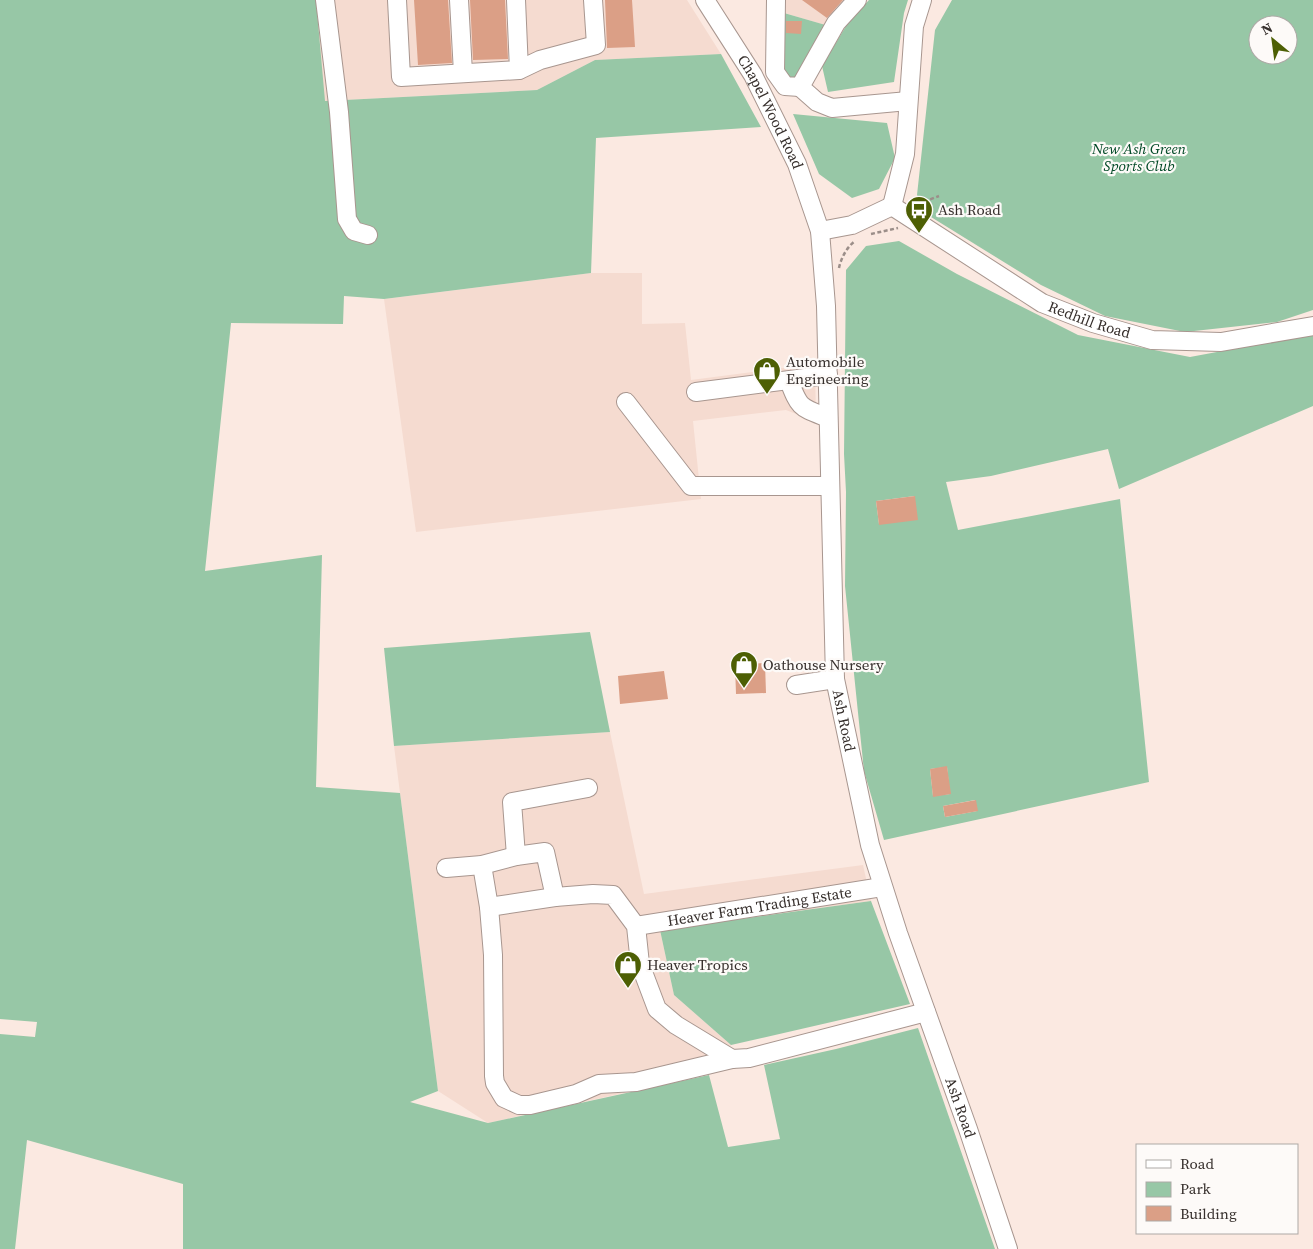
<svg xmlns="http://www.w3.org/2000/svg" width="1313" height="1249" font-family="'Source Serif 4',serif">
<style>
.built{fill:#f5dbd0}
.green{fill:#97c7a6;fill-rule:evenodd}
.building{fill:#db9f86}
.lines{fill:none;stroke-linecap:round;stroke-linejoin:round}
.minor-casing{stroke:#a8968f;stroke-width:20}
.path{stroke:#9b8e89;stroke-width:2.5;stroke-dasharray:4 2.5;stroke-linecap:butt}
.minor{stroke:#fff;stroke-width:18}
.labels{text-anchor:middle;stroke-width:4.5;stroke-linejoin:round;paint-order:stroke}
.street-label{font-size:15px;fill:#362f2c;stroke:#fdfaf8}
.park-label{font-size:15px;font-style:italic;fill:#014926;stroke:#fdfaf8}
.poi-label{font-size:15px;fill:#362f2c;stroke:#fdfaf8;text-anchor:start}
</style>
<rect width="100%" height="100%" fill="#fbe9e1"/>
<path class="built" d="M316,0H687L721,54L595,60L537,90L324,101Z
M783,0H852L829,26L784,13Z
M591,273H642V324L685,323L691,380L815,364L816,422L786,410L693,421L701,499L416,532L384,299Z
M610,732L644,894L863,865L871,901L660,930L674,995L731,1045L715,1073L488,1123L438,1091L394,746Z"/>
<path class="green" d="M0,0H316L325,101L537,90L595,60L721,54L761,127L596,138L591,273L384,299L344,296L343,324L231,323L205,571L322,555L316,787L400,793L438,1091L410,1102L488,1123L709,1075L728,1147L780,1139L764,1065L836,1049L918,1028L995,1249H183V1184L27,1140L15,1249H0V1034L35,1037L37,1022L0,1019Z
M869,0H908L904,13L894,82L828,92L822,66L849,21Z
M952,0H1313V310L1277,322L1185,332L1105,316L1041,285L931,217L917,195L935,30ZM1258,25H1288V55H1258Z
M784,13L829,26L795,80L785,78L779,71Z
M793,114L887,123L895,158L879,189L852,198L819,174Z
M899,241L957,274L1078,335L1190,357L1313,334V406L1119,489L1108,449L991,476L946,482L958,530L1120,499L1149,782L884,840L864,771L845,586L846,492L844,454L846,270L866,246ZM915,496L879,524L876,501ZM947,767L950,794L933,796L930,769ZM975,800L977,811L945,817L943,806Z
M590,632L610,732L394,746L384,648Z
M871,901L910,1004L731,1045L674,995L660,930Z"/>
<path class="building" d="M414,0H448L452,63L418,65Z
M470,0H505L508,59L473,60Z
M605,0H632L635,47L607,48Z
M802,0H843L827,18Z
M786,21H802L801,34L786,33Z
M915,496L918,520L879,525L876,501Z
M765,663L766,693L736,694L735,665Z
M664,671L668,699L620,704L618,676Z
M947,766L951,794L933,797L930,769Z
M976,800L978,811L945,817L943,806Z"/>
<g class="lines">
<defs>
<g id="minor">
<path d="M325,0L339,112L347,219L354,231L368,235"/>
<path d="M397,0L401,77L519,70L540,60L596,45L593,0"/>
<path d="M459,0L463,73"/>
<path d="M516,0L519,70"/>
<path id="s1" d="M705,0L753,75L797,164L820,231L826,306L835,679L870,845L898,933L968,1129L1008,1249"/>
<path d="M776,0L775,72L785,86L800,87"/>
<path d="M857,0L836,23L800,87L817,102L832,108L908,101"/>
<path id="s2" d="M892,206L1042,303L1093,323L1152,340L1221,342L1313,326"/>
<path d="M892,206L905,154L914,26L922,0"/>
<path d="M820,231L852,225L892,206"/>
<path d="M789,381C800,409 800,407 828,418"/>
<path d="M696,392L828,375"/>
<path d="M626,402L691,486H830"/>
<path d="M796,685L835,679"/>
<path d="M516,856L512,802L588,788"/>
<path d="M482,865L489,907L493,955L494,1076L495,1083L504,1098L519,1105H530L576,1094L599,1084L636,1082L732,1059L749,1058L926,1012"/>
<path d="M446,868L482,865L516,856L545,852L555,897L593,894L613,895L636,926L640,964L657,1009L676,1025L732,1059"/>
<path d="M489,907L555,897"/>
<path id="s3" d="M636,926L882,887"/>
</g>
</defs>
<use href="#minor" class="minor-casing"/>
<path class="path" d="M918,204L939,196
M871,234L898,228
M839,268C841,258 847,247 855,241"/>
<use href="#minor" class="minor"/>
</g>
<defs>
<symbol id="bus-pin" viewBox="-11 -11 22 30"><path d="M0 17L-7.5 6A9.5 9.5 0 1 1 7.5 6Z" fill="#4d5f04" stroke="#fdfaf8"/><path d="M-5-6H5V4H4V6H2V4H-2V6H-4V4H-5ZM-3.5-4V0h7V-4ZM-3.5 1.2v1.5H-2V1.2ZM2 1.2v1.5H3.5V1.2Z" fill="#fff"/></symbol>
<symbol id="shop-pin" viewBox="-11 -11 22 30"><path d="M0 17L-7.5 6A9.5 9.5 0 1 1 7.5 6Z" fill="#4d5f04" stroke="#fdfaf8"/><path d="M-5-2.5h2.3a2.7 3.5 0 0 1 5.4 0H5L5.5 6h-11ZM-1.5-2.5h3a1.5 2.3 0 0 0-3 0Z" fill="#fff"/></symbol>
</defs>
<g fill-rule="evenodd">
<use href="#bus-pin" x="903" y="194" width="32" height="43"/>
<use href="#shop-pin" x="751" y="355" width="32" height="43"/>
<use href="#shop-pin" x="728" y="649" width="32" height="43"/>
<use href="#shop-pin" x="612" y="949" width="32" height="43"/>
</g>
<g class="labels">
<g class="street-label">
<text dy="5" stroke="none"><textPath href="#s1" startOffset="130">Chapel Wood Road</textPath></text>
<text dy="5" stroke="none"><textPath href="#s2" startOffset="229">Redhill Road</textPath></text>
<text dy="5" stroke="none"><textPath href="#s1" startOffset="750">Ash Road</textPath></text>
<text dy="5" stroke="none"><textPath href="#s3" startOffset="125">Heaver Farm Trading Estate</textPath></text>
<text dy="5" stroke="none"><textPath href="#s1" startOffset="1155">Ash Road</textPath></text>
</g>
<g class="park-label">
<text x="1139" y="154">New Ash Green<tspan x="1139" dy="17">Sports Club</tspan></text>
</g>
<g class="poi-label">
<text x="938" y="215">Ash Road</text>
<text x="786" y="367">Automobile<tspan x="786" dy="17">Engineering</tspan></text>
<text x="763" y="670">Oathouse Nursery</text>
<text x="647" y="970">Heaver Tropics</text>
</g>
</g>
<rect x="1136" y="1144" width="162" height="90" fill="#fdfaf8" stroke="#ada9a6"/>
<rect x="1146" y="1160" width="25" height="8" fill="#ffffff" stroke="#ada9a6"/>
<text x="1180" y="1169" font-size="15" fill="#362f2c">Road</text>
<rect x="1146" y="1182" width="25" height="15" fill="#97c7a6" stroke="#ada9a6"/>
<text x="1180" y="1194" font-size="15" fill="#362f2c">Park</text>
<rect x="1146" y="1206" width="25" height="15" fill="#db9f86" stroke="#ada9a6"/>
<text x="1180" y="1219" font-size="15" fill="#362f2c">Building</text>
<g transform="translate(1273 40) rotate(331)"><circle r="24" fill="#fdfaf8" stroke="#ada9a6"/>
<path d="M0-4L9 19L0 12L-9 19Z" fill="#4d5f04"/>
<text y="-8" font-size="14" font-weight="bold" text-anchor="middle" fill="#362f2c">N</text>
</g>
</svg>
